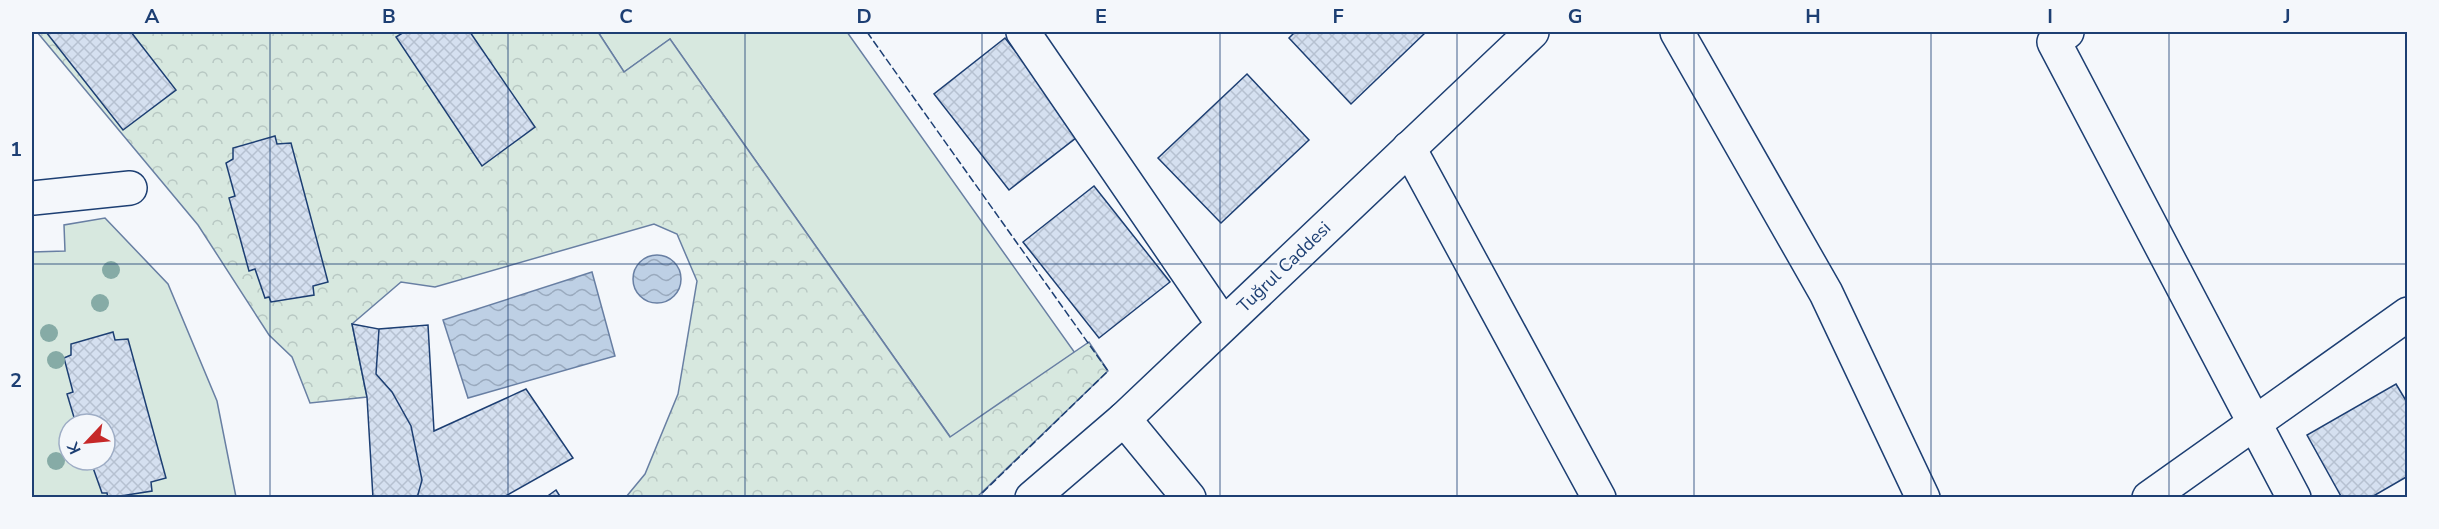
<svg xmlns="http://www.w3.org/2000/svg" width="2439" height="529" font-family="'Nunito Sans',sans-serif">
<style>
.grass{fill:#d7e8df;stroke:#687fa3;stroke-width:1.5;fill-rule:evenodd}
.forest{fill:url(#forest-crowns);stroke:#687fa3;stroke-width:1.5}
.water{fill:url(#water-waves);stroke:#687fa3;stroke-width:1.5}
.building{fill:url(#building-cross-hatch);stroke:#1d3f73;stroke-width:1.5}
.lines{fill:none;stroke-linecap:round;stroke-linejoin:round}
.minor-casing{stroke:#1d3f73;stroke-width:36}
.major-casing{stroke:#1d3f73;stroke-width:36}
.minor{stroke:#f4f7fb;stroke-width:33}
.major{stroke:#f4f7fb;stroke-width:33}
.fence{stroke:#1d3f73;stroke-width:1.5;stroke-dasharray:8 3;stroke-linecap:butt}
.tree{fill:#86aba6}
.grid{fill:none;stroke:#1d3f73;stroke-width:1.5;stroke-opacity:0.55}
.labels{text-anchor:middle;stroke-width:4.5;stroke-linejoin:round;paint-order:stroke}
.street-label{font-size:18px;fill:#1d3f73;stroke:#f4f7fb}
.neatline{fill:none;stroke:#1d3f73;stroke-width:2}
.grid-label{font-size:20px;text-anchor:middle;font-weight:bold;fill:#1d3f73}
</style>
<defs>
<pattern id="forest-crowns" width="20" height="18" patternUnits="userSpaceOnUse" patternTransform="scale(1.5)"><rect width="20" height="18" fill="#d7e8df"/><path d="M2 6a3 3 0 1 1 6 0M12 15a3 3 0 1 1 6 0" fill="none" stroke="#b8c8c3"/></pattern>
<pattern id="water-waves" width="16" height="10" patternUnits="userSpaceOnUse" patternTransform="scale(1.5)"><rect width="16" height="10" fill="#bed0e5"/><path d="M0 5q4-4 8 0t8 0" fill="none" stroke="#9aaabe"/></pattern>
<pattern id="building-cross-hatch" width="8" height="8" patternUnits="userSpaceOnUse" patternTransform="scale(1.5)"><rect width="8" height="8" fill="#d5e0f0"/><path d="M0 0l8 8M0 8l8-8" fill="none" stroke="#b6c1d1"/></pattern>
</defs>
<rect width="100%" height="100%" fill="#f4f7fb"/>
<path class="grass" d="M598,32H847L1075,353L951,438L670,39L624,72Z
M105,218L168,284L217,401L236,497H32V252L65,251L64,225ZM69,424H105V460H69Z"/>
<path class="forest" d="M37,32H598L624,72L670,39L950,437L1089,342L1108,371L977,497H626L645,474L678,394L697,281L677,234L654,224L435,287L401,282L352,324L367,397L310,403L292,357L269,335L198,225Z"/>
<path class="water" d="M633 279a24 24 0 1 1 48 0a24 24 0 1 1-48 0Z
M592,272L615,356L468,398L443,320Z"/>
<path class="building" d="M46,32H131L176,90L123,130Z
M404,32H470L535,127L482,166L396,37Z
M1295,32H1426L1351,104L1289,38Z
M1005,38L1081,134L1009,190L934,94Z
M1247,74L1309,140L1221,223L1158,158Z
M275,136L277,144L291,143L328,282L313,286L314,295L271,302L269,297L265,298L255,269L249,271L229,198L235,196L226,163L233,159V148Z
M1094,186L1170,282L1099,338L1023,242Z
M352,324L379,329L376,374L392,392L411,426L422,480L417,498H373L367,397Z
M428,325L434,431L526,389L573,458L502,498H417L422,480L411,426L392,392L376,374L379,329Z
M113,332L115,340L128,339L166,478L151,482L152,491L108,498L107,493H102L92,465L88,466L86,460H105V424H76L67,394L73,392L64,358L71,355V344Z
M2396,384L2408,404V476L2370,498H2342L2307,435Z
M556,490L561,498H545Z"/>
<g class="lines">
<defs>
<path id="minor" d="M1023,32L1223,324
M1677,32L1826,293L1923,498
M2067,32L2054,42L2294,498
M1409,148L1599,498
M33,198L130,188
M1124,419L1189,498
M2149,498L2408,314"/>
<path id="major" d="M1032,498L1124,419L1532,32"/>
</defs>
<use href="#minor" class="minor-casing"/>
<use href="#major" class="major-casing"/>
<use href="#minor" class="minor"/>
<use href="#major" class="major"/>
<path class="fence" d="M867,32L1108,371L977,498"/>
</g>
<g class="tree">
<circle cx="111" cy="270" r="9"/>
<circle cx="100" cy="303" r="9"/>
<circle cx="49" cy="333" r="9"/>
<circle cx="56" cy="360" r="9"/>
<circle cx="56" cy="461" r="9"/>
</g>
<path class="grid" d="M270,32V498M508,32V498M745,32V498M982,32V498M1220,32V498M1457,32V498M1694,32V498M1931,32V498M2169,32V498M32,264H2408"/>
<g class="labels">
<g class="street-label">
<text transform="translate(1284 267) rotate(-44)" y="6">Tuğrul Caddesi</text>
</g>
</g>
<rect width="2439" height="529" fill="none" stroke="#f4f7fb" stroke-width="66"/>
<g transform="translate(87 442) rotate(244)"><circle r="28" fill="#f4f7fb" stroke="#9eadc5" stroke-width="1.5"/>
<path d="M0-4.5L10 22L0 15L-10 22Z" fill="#c62828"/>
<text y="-9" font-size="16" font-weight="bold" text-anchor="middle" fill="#1d3f73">K</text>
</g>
<rect x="33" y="33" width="2373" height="463" class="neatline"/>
<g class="grid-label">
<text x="152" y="23">A</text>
<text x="389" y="23">B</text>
<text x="626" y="23">C</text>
<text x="864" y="23">D</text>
<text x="1101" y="23">E</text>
<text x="1338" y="23">F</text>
<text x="1575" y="23">G</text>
<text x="1813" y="23">H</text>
<text x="2050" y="23">I</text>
<text x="2287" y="23">J</text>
<text x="16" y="156">1</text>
<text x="16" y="387">2</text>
</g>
</svg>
